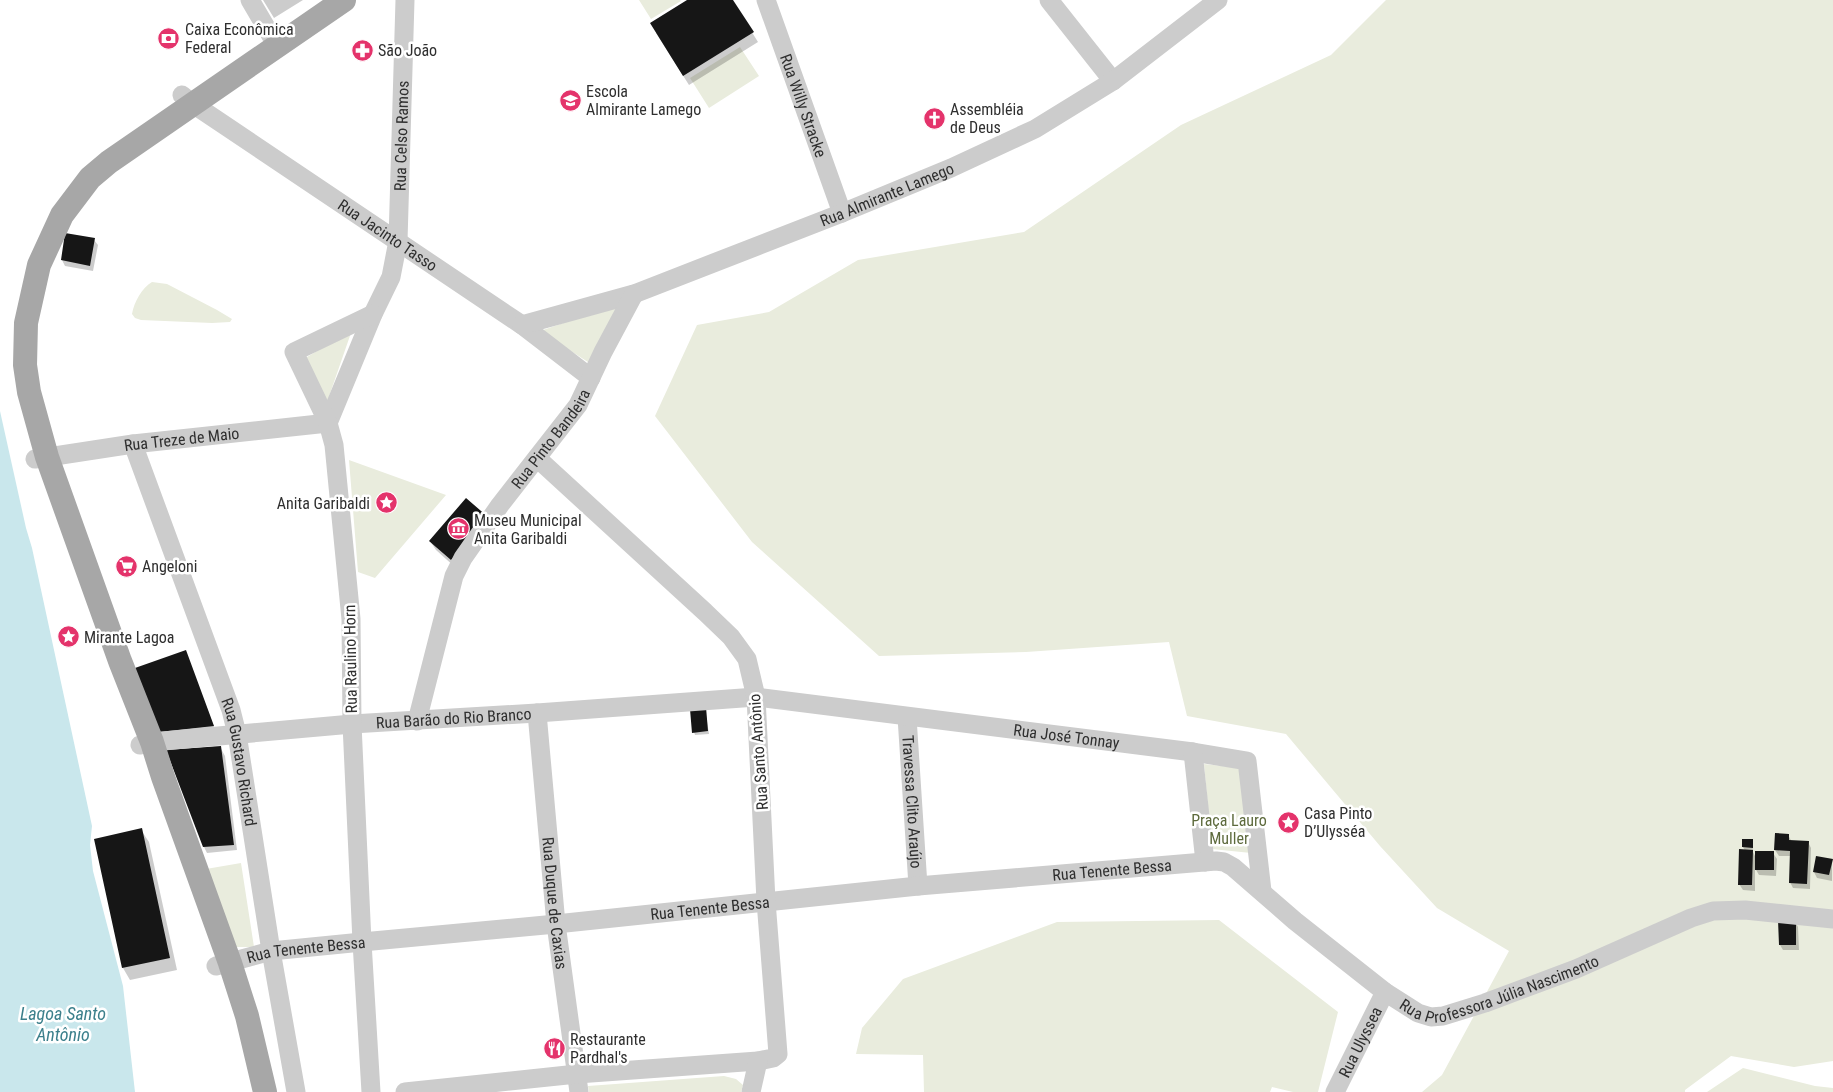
<svg xmlns="http://www.w3.org/2000/svg" width="1833" height="1092" font-family="'Roboto Condensed',sans-serif">
<style>
.green{fill:#e9ecdd}
.water{fill:#c9e7ec}
.shadow{fill:#0003}
.building{fill:#161616}
.lines{fill:none;stroke-linecap:round;stroke-linejoin:round}
.minor{stroke:#ccc;stroke-width:19}
.major{stroke:#a7a7a7;stroke-width:24}
.labels{text-anchor:middle;stroke-width:5;stroke-linejoin:round;paint-order:stroke}
.poi-label{font-size:16px;fill:#2f2f2f;stroke:#fff;text-anchor:start}
.street-label{font-size:16px;fill:#2f2f2f;stroke:#fff}
.park-label{font-size:16px;fill:#5d6a3c;stroke:#fff}
.water-label{font-size:18px;font-style:italic;fill:#3b7f8b;stroke:#fff}
</style>
<rect width="100%" height="100%" fill="#fff"/>
<path class="green" d="M639,0H680L681,1L651,19Z
M1386,0H1833V1061L1794,1067L1731,1056L1685,1090V1092H1422L1442,1075L1509,951L1437,908L1380,846L1286,734L1187,716L1169,642L1026,652L879,656L752,542L655,416L697,325L769,312L858,260L1024,232L1181,125L1331,55Z
M740,47L759,76L709,108L690,78Z
M152,282L167,284L217,310L232,319L230,322L212,323L141,320L135,318L132,314C134,302 142,288 152,282Z
M622,303L591,364L540,331Z
M352,330L326,405L302,360Z
M349,460L446,495L375,578L358,572Z
M1204,764L1240,768L1251,853L1212,849Z
M241,863L254,947H232L206,869Z
M1219,920L1338,1012L1318,1092H1293L1272,1087L1270,1092H924L923,1055L856,1054L862,1028L903,979L1057,922Z
M1743,1068L1815,1086L1833,1088V1092H1707Z
M724,1076L736,1079L743,1085L741,1092H589L588,1086Z"/>
<path class="water" d="M0,411L26,528L32,548L92,826L90,845L93,871L123,986L135,1092H0Z"/>
<path class="shadow" d="M263,0H303L274,18Z
M690,0H732L758,42L689,85L656,33Z
M66,235L94,240L98,245L93,271L65,266L62,260Z
M466,500L456,568L436,550L430,541Z
M200,690L216,732L164,737L160,731Z
M705,709L709,734L695,735L694,732Z
M220,747L225,756L237,850L207,853L204,847Z
M141,830L149,842L177,970L130,980L123,968Z
M1788,835L1792,842H1808L1811,848L1810,889L1793,888L1790,882L1791,856H1779L1775,850Z
M1752,840L1753,850H1752L1756,858L1773,853L1777,859L1776,876L1759,875L1755,868V891L1743,890L1739,884L1745,851L1743,847Z
M1832,861V881L1817,878L1814,872Z
M1795,921L1798,927L1799,950H1783L1780,945Z"/>
<path class="building" d="M687,0H733L754,32L683,76L650,23Z
M65,233L95,238L90,266L61,260Z
M466,498L488,517L451,560L429,541Z
M186,650L214,726L159,732L135,668Z
M706,707L708,731L692,733L690,709Z
M221,746L234,845L203,847L166,750Z
M142,828L170,958L122,968L94,839Z
M1775,833L1789,834V840L1809,841L1807,884L1789,883L1790,851L1774,850Z
M1742,839H1753V848L1742,847Z
M1739,849L1753,850L1752,885H1738Z
M1755,851H1774V870H1755Z
M1816,856L1833,859L1829,875L1813,872Z
M1778,920H1796V945H1779Z"/>
<g class="lines">
<g class="minor">
<path d="M250,0L277,46"/>
<path id="s1" d="M766,0L842,213"/>
<path d="M1049,0L1113,81"/>
<path id="s2" d="M182,95L193,104L522,325L591,378"/>
<path id="s3" d="M522,325L634,294L842,213L951,168L1035,129L1113,81L1218,0"/>
<path id="s4" d="M328,423L373,314L391,277L398,241L405,0"/>
<path id="s5" d="M133,444L231,710L237,734L271,951L296,1092"/>
<path id="s6" d="M35,459L133,444L328,423"/>
<path id="s7" d="M537,713L556,924L579,1092"/>
<path id="s8" d="M907,717L918,886"/>
<path id="s9" d="M417,721L454,576L463,558L500,505L578,405L603,352L634,294"/>
<path id="s10" d="M140,745L152,742L352,724L537,713L756,697L1193,752L1247,761L1262,891"/>
<path d="M1193,752L1205,862"/>
<path id="s11" d="M216,966L271,951L362,942L556,924L918,886L1216,861L1224,862L1233,867L1295,921L1385,992L1418,1013L1431,1017L1443,1016L1485,1003L1576,969L1691,918L1713,911L1745,910L1833,919"/>
<path d="M371,1092L362,942L352,724L351,619L334,445L328,423L294,352L373,314"/>
<path d="M405,1092L577,1074L758,1061L773,1058L778,1054L766,901L756,697L747,659L731,637L705,612L537,458"/>
<path d="M751,1092L758,1061"/>
<path id="s12" d="M1335,1092L1385,992"/>
</g>
<path class="major" d="M265,1092L247,1016L230,963L163,777L152,742L120,661L47,457L29,392L25,365L26,323L39,265L62,215L90,178L109,162L344,0"/>
</g>
<defs>
<symbol id="bank-disc" viewBox="-11 -11 22 22"><circle r="9.5" fill="#e4336b" stroke="#fff"/><path d="M-6-4H6V4H-6ZM0-2.3a2.3 2.3 0 1 0 0 4.6a2.3 2.3 0 1 0 0-4.6Z" fill="#fff"/></symbol>
<symbol id="pharmacy-disc" viewBox="-11 -11 22 22"><circle r="9.5" fill="#e4336b" stroke="#fff"/><path d="M-2-6h4v4h4v4h-4v4h-4v-4h-4v-4h4Z" fill="#fff"/></symbol>
<symbol id="school-disc" viewBox="-11 -11 22 22"><circle r="9.5" fill="#e4336b" stroke="#fff"/><path d="M0-5L7-2L0 1L-7-2ZM-4 1L0 2.5L4 1V4Q0 6-4 4Z" fill="#fff"/></symbol>
<symbol id="church-disc" viewBox="-11 -11 22 22"><circle r="9.5" fill="#e4336b" stroke="#fff"/><path d="M-1.2-6h2.4v3.5h3.3v2.4h-3.3V6h-2.4V-.1h-3.3v-2.4h3.3Z" fill="#fff"/></symbol>
<symbol id="sight-disc" viewBox="-11 -11 22 22"><circle r="9.5" fill="#e4336b" stroke="#fff"/><path d="M0-6L1.8-2.2L6-1.7L2.9 1.2L3.7 5.4L0 3.3L-3.7 5.4L-2.9 1.2L-6-1.7L-1.8-2.2Z" fill="#fff"/></symbol>
<symbol id="museum-disc" viewBox="-11 -11 22 22"><circle r="9.5" fill="#e4336b" stroke="#fff"/><path d="M0-6L6-3V-2H-6V-3ZM-5-1h2V3h-2ZM-1-1h2V3h-2ZM3-1h2V3H3ZM-6 4H6V6H-6Z" fill="#fff"/></symbol>
<symbol id="supermarket-disc" viewBox="-11 -11 22 22"><circle r="9.5" fill="#e4336b" stroke="#fff"/><path d="M-6-5.5h2.5l.6 2H6L4.5 2H-2.5L-4.4-4H-6ZM-1.5 3.2a1.3 1.3 0 1 0 .1 0ZM3 3.2a1.3 1.3 0 1 0 .1 0Z" fill="#fff"/></symbol>
<symbol id="restaurant-disc" viewBox="-11 -11 22 22"><circle r="9.5" fill="#e4336b" stroke="#fff"/><path d="M-5-6h1v4h1v-4h1v4h1v-4h1v5L-1.5 .5V6h-2V.5L-5-1ZM5-6V6H3V1.5H1.5Q1.5-4 5-6Z" fill="#fff"/></symbol>
</defs>
<g fill-rule="evenodd">
<use href="#bank-disc" x="156" y="26" width="25" height="25"/>
<use href="#pharmacy-disc" x="350" y="38" width="25" height="25"/>
<use href="#school-disc" x="558" y="88" width="25" height="25"/>
<use href="#church-disc" x="922" y="106" width="25" height="25"/>
<use href="#sight-disc" x="374" y="490" width="25" height="25"/>
<use href="#museum-disc" x="446" y="516" width="25" height="25"/>
<use href="#supermarket-disc" x="114" y="554" width="25" height="25"/>
<use href="#sight-disc" x="56" y="624" width="25" height="25"/>
<use href="#sight-disc" x="1276" y="810" width="25" height="25"/>
<use href="#restaurant-disc" x="542" y="1036" width="25" height="25"/>
</g>
<g class="labels">
<g class="poi-label">
<text x="185" y="35">Caixa Econômica<tspan x="185" dy="18">Federal</tspan></text>
<text x="378" y="56">São João</text>
<text x="586" y="97">Escola<tspan x="586" dy="18">Almirante Lamego</tspan></text>
<text x="950" y="115">Assembléia<tspan x="950" dy="18">de Deus</tspan></text>
<text x="370" y="509" text-anchor="end">Anita Garibaldi</text>
<text x="474" y="526">Museu Municipal<tspan x="474" dy="18">Anita Garibaldi</tspan></text>
<text x="142" y="572">Angeloni</text>
<text x="84" y="643">Mirante Lagoa</text>
<text x="1304" y="819">Casa Pinto<tspan x="1304" dy="18">D’Ulysséa</tspan></text>
<text x="570" y="1045">Restaurante<tspan x="570" dy="18">Pardhal's</tspan></text>
</g>
<g class="street-label">
<text dy="6" stroke="none"><textPath href="#s1" startOffset="112">Rua Willy Stracke</textPath></text>
<text dy="6" stroke="none"><textPath href="#s4" startOffset="301">Rua Celso Ramos</textPath></text>
<text dy="6" stroke="none"><textPath href="#s3" startOffset="388">Rua Almirante Lamego</textPath></text>
<text dy="6" stroke="none"><textPath href="#s2" startOffset="249">Rua Jacinto Tasso</textPath></text>
<text dy="6" stroke="none"><textPath href="#s9" startOffset="318">Rua Pinto Bandeira</textPath></text>
<text dy="6" stroke="none"><textPath href="#s6" startOffset="148">Rua Treze de Maio</textPath></text>
<text transform="translate(350 659) rotate(-91)" y="6">Rua Raulino Horn</text>
<text dy="6" stroke="none"><textPath href="#s10" startOffset="315">Rua Barão do Rio Branco</textPath></text>
<text dy="6" stroke="none"><textPath href="#s10" startOffset="931">Rua José Tonnay</textPath></text>
<text transform="translate(758 752) rotate(-94)" y="6">Rua Santo Antônio</text>
<text dy="6" stroke="none"><textPath href="#s5" startOffset="336">Rua Gustavo Richard</textPath></text>
<text dy="6" stroke="none"><textPath href="#s8" startOffset="85">Travessa Clito Araújo</textPath></text>
<text dy="6" stroke="none"><textPath href="#s11" startOffset="902">Rua Tenente Bessa</textPath></text>
<text dy="6" stroke="none"><textPath href="#s7" startOffset="191">Rua Duque de Caxias</textPath></text>
<text dy="6" stroke="none"><textPath href="#s11" startOffset="498">Rua Tenente Bessa</textPath></text>
<text dy="6" stroke="none"><textPath href="#s11" startOffset="92">Rua Tenente Bessa</textPath></text>
<text dy="6" stroke="none"><textPath href="#s11" startOffset="1346">Rua Professora Júlia Nascimento</textPath></text>
<text dy="6" stroke="none"><textPath href="#s12" startOffset="56">Rua Ulyssea</textPath></text>
</g>
<g class="park-label">
<text x="1229" y="826">Praça Lauro<tspan x="1229" dy="18">Muller</tspan></text>
</g>
<g class="water-label">
<text x="63" y="1020">Lagoa Santo<tspan x="63" dy="21">Antônio</tspan></text>
</g>
</g>
</svg>
